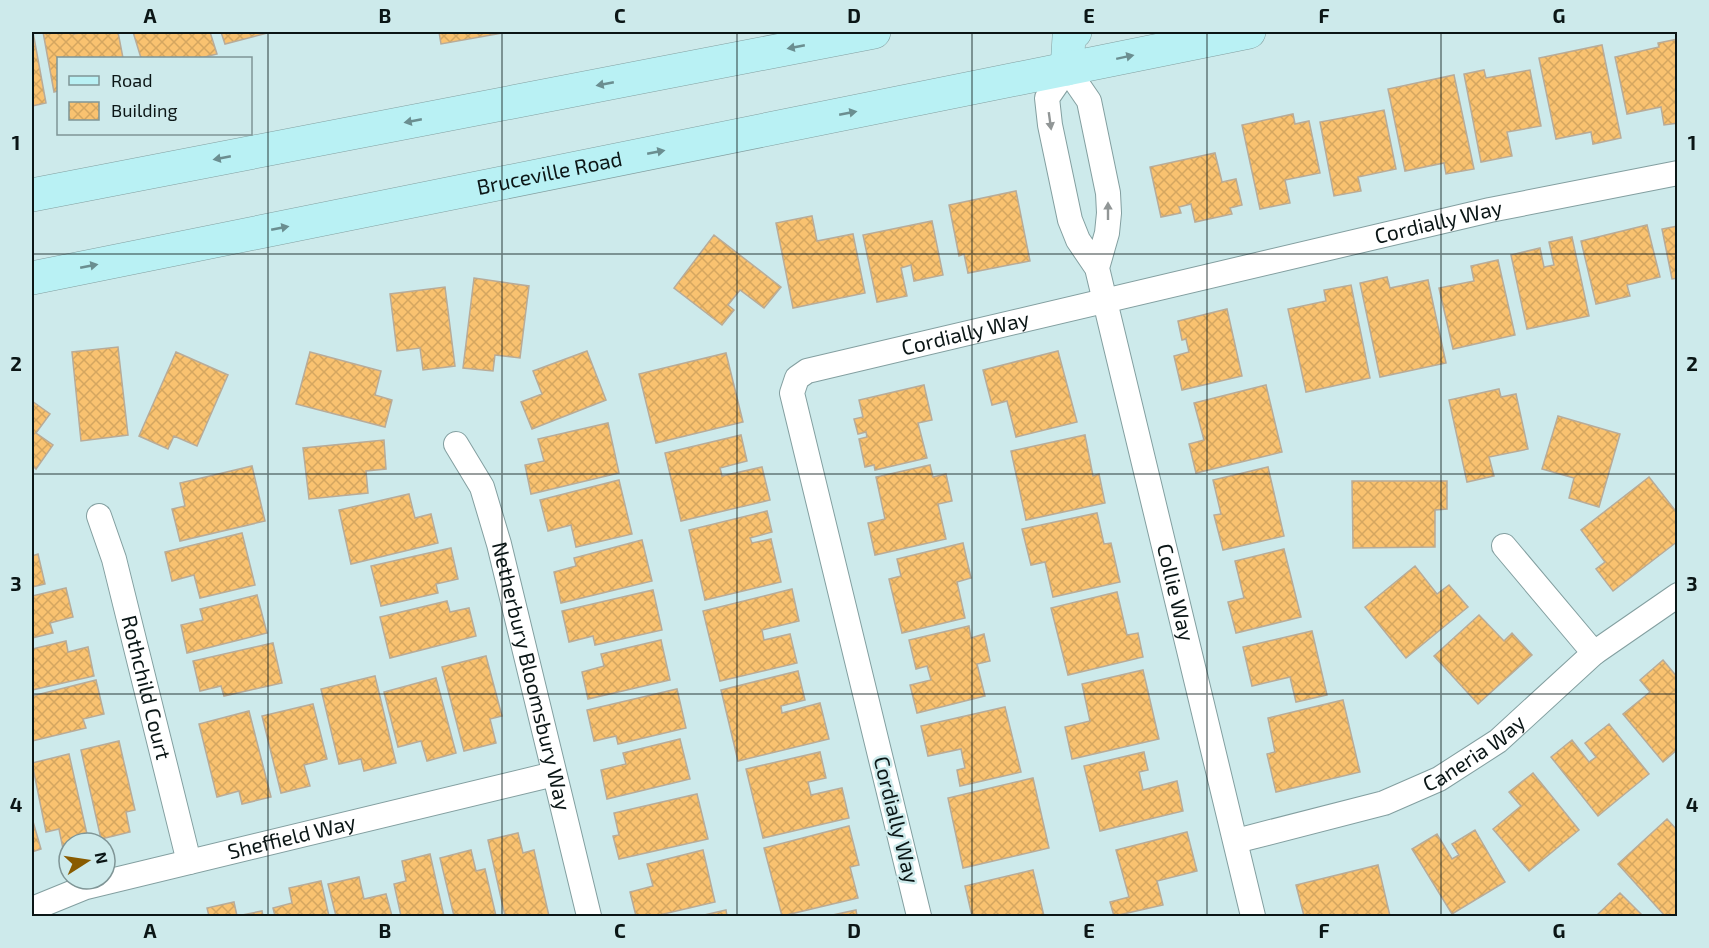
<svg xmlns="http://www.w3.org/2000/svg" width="1709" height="948" font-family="'Exo 2',sans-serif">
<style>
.building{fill:url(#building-cross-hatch);stroke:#b8ab98;stroke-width:1.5}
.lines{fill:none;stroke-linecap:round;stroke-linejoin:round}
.minor-casing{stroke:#839fa0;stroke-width:26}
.secondary-casing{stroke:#839fa0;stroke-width:34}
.minor{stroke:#fff;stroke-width:24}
.secondary{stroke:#b9f1f4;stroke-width:33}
.oneway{fill:#6b8e90}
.oneway2{fill:#919696}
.grid{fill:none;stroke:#0b1616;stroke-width:1.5;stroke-opacity:0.55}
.labels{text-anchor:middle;stroke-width:5;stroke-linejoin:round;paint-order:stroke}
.street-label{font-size:21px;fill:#0b1616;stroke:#cdeaeb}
.neatline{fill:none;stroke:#0b1616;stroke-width:2}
.grid-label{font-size:20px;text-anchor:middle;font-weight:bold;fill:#0b1616}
</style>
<defs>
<pattern id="building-cross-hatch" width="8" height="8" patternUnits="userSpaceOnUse" patternTransform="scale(1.5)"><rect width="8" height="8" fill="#f9c270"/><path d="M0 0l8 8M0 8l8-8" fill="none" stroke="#d4a660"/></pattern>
</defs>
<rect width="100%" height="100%" fill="#cdeaeb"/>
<path class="building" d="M32,32H33L46,103L32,106Z
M43,32H74V34L87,32H118L123,58H58V91L54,92Z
M133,32H210L217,54L201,58H141Z
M221,32H271L225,44Z
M439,32H508L441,44Z
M1678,39V123L1664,125L1661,107L1627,114L1615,57L1659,47L1658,43Z
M1602,45L1621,138L1593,144L1591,132L1556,139L1539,58Z
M1484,70L1486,78L1530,70L1541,126L1507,132L1512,156L1481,162L1464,74Z
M1454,75L1474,169L1446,174L1444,163L1405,171L1388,89Z
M1384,110L1396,169L1358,177L1361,191L1334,196L1320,122Z
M1293,114L1295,124L1309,121L1320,173L1285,180L1290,203L1260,209L1242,125Z
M1215,153L1222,182L1236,179L1242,205L1230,208L1232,214L1195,222L1191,204L1179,207L1181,213L1161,217L1150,167Z
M1016,191L1030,261L968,273L964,254L959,256L949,205Z
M812,216L817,241L853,234L865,293L793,308L776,223Z
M932,221L943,275L914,281L911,265L901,268L907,296L877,302L863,235Z
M1647,225L1660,277L1627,285L1630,296L1596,304L1581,241Z
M1678,226V278L1672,279L1662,229Z
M714,235L781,287L764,308L740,290L728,305L734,310L722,325L674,288Z
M1572,237L1589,316L1527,329L1511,255L1540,248L1544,267L1554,265L1549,242Z
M1498,260L1515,335L1453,349L1439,288L1474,281L1471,266Z
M1387,277L1390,288L1428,280L1446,363L1380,377L1360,283Z
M474,278L529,286L520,358L495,355L493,371L463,368Z
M1351,285L1370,378L1306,392L1288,309L1326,301L1324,290Z
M445,287L455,366L423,370L420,348L397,351L390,294Z
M1227,309L1242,376L1182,390L1174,356L1189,352L1186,339L1182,340L1178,321Z
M118,347L128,435L81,441L72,352Z
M587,351L606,400L532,429L521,402L542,394L533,371Z
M1058,351L1077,422L1016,437L1007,401L992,405L983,370Z
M176,352L228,375L197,446L174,436L168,449L139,436Z
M310,352L381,371L375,395L392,400L385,427L296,404Z
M726,353L743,422L656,443L639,374Z
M924,385L932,420L918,423L927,458L875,470L874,465L865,467L859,439L867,437L866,432L858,434L854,419L863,417L859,400Z
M1266,385L1282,452L1196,473L1189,444L1204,440L1194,403Z
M1499,389L1501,397L1516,394L1528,449L1489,457L1494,476L1467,482L1449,400Z
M32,401L50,414L36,433L53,445L36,469L32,465Z
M1558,416L1620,434L1599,507L1569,498L1574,478L1542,469Z
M608,423L619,473L531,494L525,465L544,461L538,439Z
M741,435L747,461L720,468L722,476L762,467L770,500L681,521L665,453Z
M1085,435L1093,476L1099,474L1105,503L1026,520L1011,451Z
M384,440L386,469L366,471L368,493L309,499L303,448Z
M930,465L933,477L946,474L952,501L938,504L946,539L875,555L868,523L885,519L876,477Z
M252,466L265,521L180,541L172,509L185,506L180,483Z
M1268,467L1284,536L1223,550L1214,515L1221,514L1213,480Z
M1649,477L1678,514V541L1613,591L1596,569L1605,562L1581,530Z
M619,480L632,534L576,547L571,525L548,531L540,500Z
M1352,481H1447V509L1435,510V547L1353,548Z
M409,494L415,518L431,514L438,543L351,564L339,510Z
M767,511L772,532L750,538L752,543L771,539L781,582L705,600L689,530Z
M1097,513L1104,544L1111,543L1120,582L1053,597L1045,562L1031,565L1022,529Z
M242,533L255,585L200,598L194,575L172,581L165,552Z
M642,540L652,581L561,603L554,572L576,566L574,558Z
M963,543L971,578L957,582L965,618L902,633L889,579L901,576L897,559Z
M451,548L458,579L436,584L438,593L381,606L371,566Z
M1284,549L1301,617L1236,633L1228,602L1244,598L1235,561Z
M38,554L45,584L32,587V556Z
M1415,566L1437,594L1449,585L1468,607L1406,658L1365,607Z
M66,588L73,617L50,623L53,633L32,638V596Z
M792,589L799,621L762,630L764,640L790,634L797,663L720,681L703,611Z
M653,590L662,630L595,645L593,636L569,642L562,611Z
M1117,592L1127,635L1138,633L1143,657L1068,675L1051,608Z
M257,595L267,633L187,653L181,625L203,620L200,609Z
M447,601L450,612L469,608L476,636L390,658L380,617Z
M1479,615L1504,641L1512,633L1532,655L1478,704L1434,656Z
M969,626L971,638L984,634L990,661L977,664L985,696L917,713L910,685L931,680L927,666L916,669L909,640Z
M1312,631L1327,695L1296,702L1290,677L1252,686L1243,647Z
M661,640L670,680L588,699L582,672L604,666L601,654Z
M66,641L68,652L88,647L94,676L32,690V649Z
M273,643L282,683L224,696L221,686L200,691L193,661Z
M486,656L502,716L490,719L496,743L464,751L442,667Z
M1663,660L1678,678V749L1663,762L1623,714L1650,692L1640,680Z
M1143,670L1159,739L1072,759L1065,727L1090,721L1082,684Z
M798,671L805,700L781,706L782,713L820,703L829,739L738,761L721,690Z
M375,676L396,763L364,771L361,759L339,764L321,689Z
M436,678L456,753L427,761L421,741L398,747L384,692Z
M96,680L104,714L83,719L86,728L32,741V696Z
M677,689L686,728L618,744L616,736L594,741L587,710Z
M1343,700L1360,772L1276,792L1267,754L1275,752L1268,718Z
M313,704L327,759L304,765L310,786L281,793L262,716Z
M1005,707L1021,772L960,786L957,770L965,768L961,749L928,756L921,726Z
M249,711L271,797L242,804L239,791L217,797L199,724Z
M1609,724L1649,774L1598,816L1551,757L1572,740L1589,762L1596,757L1585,743Z
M680,739L690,779L607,799L601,770L626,764L623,753Z
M119,741L135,810L126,812L130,832L101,839L81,750Z
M820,752L826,778L808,782L811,795L842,788L849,818L763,838L746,769Z
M1144,752L1148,770L1139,772L1143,790L1177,781L1183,811L1100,831L1084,766Z
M69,754L89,843H69V848L63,849L59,829L46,832L32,763Z
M1533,773L1579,830L1529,871L1493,829L1521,806L1509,792Z
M1033,778L1049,848L963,868L948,798Z
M697,794L708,839L619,859L613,836L619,835L614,813Z
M32,818L41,849L32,852Z
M1667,819L1678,831V916H1665L1618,864Z
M849,826L859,865L850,867L858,898L782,916L764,848Z
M1475,830L1505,882L1452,914L1412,849L1437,834L1452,859L1459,855L1452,844Z
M1187,832L1197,871L1157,881L1163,905L1114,916L1110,902L1129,897L1116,850Z
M518,833L523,853L534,850L549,916H505L488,840Z
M471,850L476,871L485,869L496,916H454L440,858Z
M703,850L715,902L655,916H636L630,892L653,886L647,864Z
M430,854L444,916H401L394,884L406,881L402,861Z
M1378,865L1390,916H1304L1296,885Z
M1033,870L1044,916H972L965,886Z
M359,877L364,899L386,894L392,916H336L328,884Z
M321,881L329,916H275L273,908L292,903L289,888Z
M1620,893L1643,916H1596Z
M234,902L237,916L262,911L263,916H209L207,908Z
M726,910L727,916H700Z
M856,910L857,916H828Z"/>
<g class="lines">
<defs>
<g id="minor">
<path id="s1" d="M1097,268L1107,233L1109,213L1108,193L1089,101L1067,69L1047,98L1050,125L1070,220L1078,240L1097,268L1253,916"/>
<path id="s2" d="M456,444L482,487L499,544L589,916"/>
<path id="s3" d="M99,516L114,559L189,862"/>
<path d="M1504,546L1594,653"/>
<path id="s4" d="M1236,841L1384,803L1439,779L1498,741L1594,653L1678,595"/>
<path id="s5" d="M32,909L86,887L554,774"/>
<path id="s6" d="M919,916L792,393L797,378L807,371L1490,210L1678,173"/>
</g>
<g id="secondary">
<path d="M1067,69L1069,37L1075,32"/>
<path d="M32,195L874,32"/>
<path id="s7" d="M32,278L1249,32"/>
</g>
</defs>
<use href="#minor" class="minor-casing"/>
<use href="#secondary" class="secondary-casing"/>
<use href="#minor" class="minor"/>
<use href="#secondary" class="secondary"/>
</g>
<defs><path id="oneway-solid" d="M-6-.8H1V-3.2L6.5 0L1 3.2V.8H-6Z" transform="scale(1.5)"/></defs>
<g class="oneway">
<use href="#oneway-solid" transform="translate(796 47) rotate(169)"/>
<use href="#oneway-solid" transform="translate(1125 57) rotate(-12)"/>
<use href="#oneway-solid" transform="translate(605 84) rotate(169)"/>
<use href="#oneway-solid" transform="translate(848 113) rotate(-11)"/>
<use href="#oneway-solid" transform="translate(413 121) rotate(169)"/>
<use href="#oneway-solid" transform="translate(656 152) rotate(-11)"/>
<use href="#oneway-solid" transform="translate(222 158) rotate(169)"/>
<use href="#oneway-solid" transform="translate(280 228) rotate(-11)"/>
<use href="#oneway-solid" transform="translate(89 266) rotate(-11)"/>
</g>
<g class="oneway2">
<use href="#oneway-solid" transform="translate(1050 121) rotate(82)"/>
<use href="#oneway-solid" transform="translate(1108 211) rotate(-90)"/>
</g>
<path class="grid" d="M268,32V916M502,32V916M737,32V916M972,32V916M1207,32V916M1441,32V916M32,254H1678M32,474H1678M32,694H1678"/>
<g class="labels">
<g class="street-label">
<text dy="7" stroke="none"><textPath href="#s7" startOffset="528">Bruceville Road</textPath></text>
<text dy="7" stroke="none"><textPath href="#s6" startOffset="1215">Cordially Way</textPath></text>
<text dy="7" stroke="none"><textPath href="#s6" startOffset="729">Cordially Way</textPath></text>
<text dy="7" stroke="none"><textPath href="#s1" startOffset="758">Collie Way</textPath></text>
<text dy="7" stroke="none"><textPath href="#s2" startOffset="246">Netherbury Bloomsbury Way</textPath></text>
<text dy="7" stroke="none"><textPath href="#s3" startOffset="178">Rothchild Court</textPath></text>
<text dy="7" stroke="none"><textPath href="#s4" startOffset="256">Caneria Way</textPath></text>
<text transform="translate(896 820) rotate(76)" y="7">Cordially Way</text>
<text dy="7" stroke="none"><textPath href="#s5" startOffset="270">Sheffield Way</textPath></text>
</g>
</g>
<rect width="1709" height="948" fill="none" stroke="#cdeaeb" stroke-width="66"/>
<rect x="57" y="57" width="195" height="78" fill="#cdeaeb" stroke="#7f9596" stroke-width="1.5"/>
<rect x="69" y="76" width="30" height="9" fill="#b9f1f4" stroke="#7f9596" stroke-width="1.5"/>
<text x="111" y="87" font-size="18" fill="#0b1616">Road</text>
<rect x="69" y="102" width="30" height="18" fill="url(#building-cross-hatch)" stroke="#7f9596" stroke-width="1.5"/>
<text x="111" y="117" font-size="18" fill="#0b1616">Building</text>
<g transform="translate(87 861) rotate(78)"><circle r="28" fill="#cdeaeb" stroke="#7f9596" stroke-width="1.5"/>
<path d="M0-4.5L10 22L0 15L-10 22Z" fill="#895b00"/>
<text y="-9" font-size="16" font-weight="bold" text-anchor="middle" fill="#0b1616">N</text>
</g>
<rect x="33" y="33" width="1643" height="882" class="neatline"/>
<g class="grid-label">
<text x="150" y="23">A</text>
<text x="385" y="23">B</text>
<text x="620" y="23">C</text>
<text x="854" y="23">D</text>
<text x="1089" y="23">E</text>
<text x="1324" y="23">F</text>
<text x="1559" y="23">G</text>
<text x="16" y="150">1</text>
<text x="1692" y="150">1</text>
<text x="16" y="371">2</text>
<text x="1692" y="371">2</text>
<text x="16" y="591">3</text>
<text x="1692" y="591">3</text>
<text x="16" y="812">4</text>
<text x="1692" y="812">4</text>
<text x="150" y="938">A</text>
<text x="385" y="938">B</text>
<text x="620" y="938">C</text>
<text x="854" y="938">D</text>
<text x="1089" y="938">E</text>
<text x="1324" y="938">F</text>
<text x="1559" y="938">G</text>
</g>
</svg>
